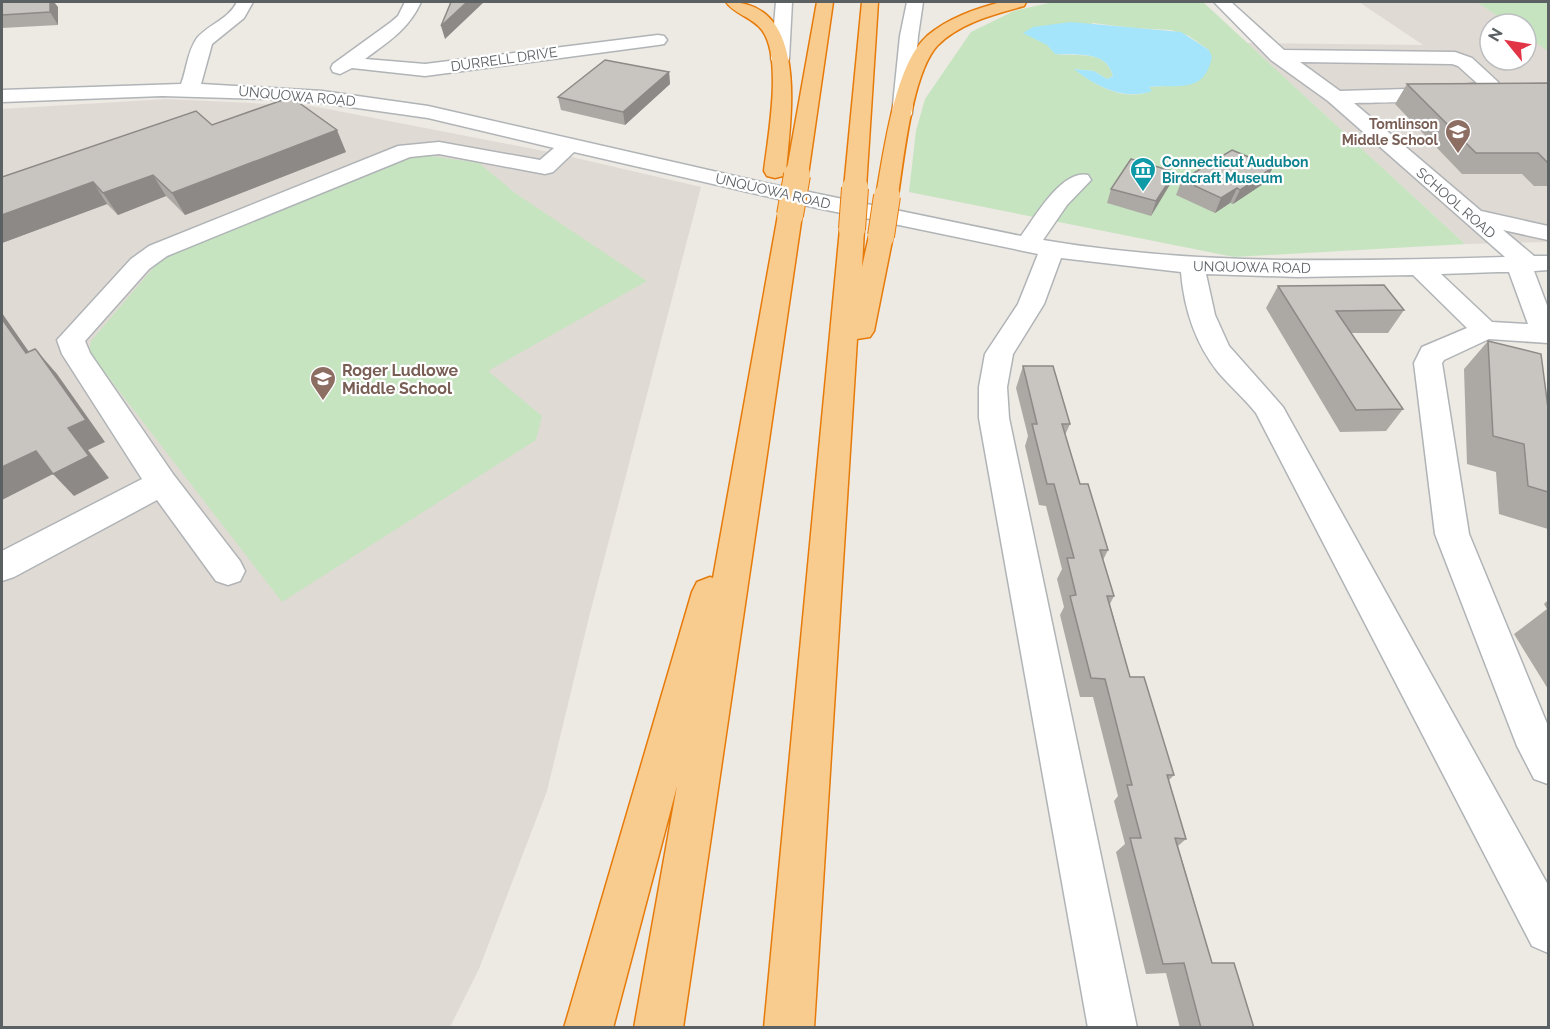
<svg xmlns="http://www.w3.org/2000/svg" width="1550" height="1029" font-family="Raleway,sans-serif">
<style>
.education{fill:#e0dad4;fill-rule:evenodd}
.green{fill:#c6e4c0;fill-rule:evenodd}
.water{fill:#a5e5fb}
.lines{fill:none;stroke-linecap:round;stroke-linejoin:round}
.minor-casing{stroke:#b0b4b7;stroke-width:3}
.highway-casing{stroke:#e67b0a;stroke-width:3}
.minor{fill:#fff;fill-rule:evenodd}
.highway{fill:#f8cb8f;fill-rule:evenodd}
.highway-bridge-casing{stroke:#e67b0a;stroke-width:28;stroke-linecap:butt}
.highway-bridge{stroke:#f8cb8f;stroke-width:26}
.wall{fill:#aca9a5}
.shaded-wall{fill:#8c8986}
.building{fill:#c8c4c0;stroke:#8c8986;stroke-width:1.5}
.labels{text-anchor:middle;stroke-width:4.5;stroke-linejoin:round;paint-order:stroke}
.far-street-label{font-size:14px;fill:#5b6063;stroke:#fff}
.far-education-label{font-size:14px;font-weight:bold;fill:#785e54;stroke:#fff;text-anchor:end}
.far-culture-label{font-size:14px;font-weight:bold;fill:#0d838f;stroke:#fff;text-anchor:start}
.education-label{font-size:16px;font-weight:bold;fill:#785e54;stroke:#fff;text-anchor:start}
</style>
<rect width="100%" height="100%" fill="#ede9e3"/>
<path class="education" d="M1359,2H1548V242L1465,244L1247,43L1423,45ZM1490,24H1526V60H1490Z
M167,99L312,106L559,154L701,187L589,617L547,791L479,969L450,1027L2,1028V109Z"/>
<path class="green" d="M1053,2H1203L1465,244L1234,257L909,192L916,131L925,99L971,32L1014,11ZM1093,23L1133,28L1171,30L1189,36L1209,50L1185,85L1149,87L1151,91C1125,102 1095,86 1075,69L1094,71L1107,79L1113,76C1106,49 1077,57 1056,54L1047,45Z
M1477,2H1548V51L1526,36V24H1509Z
M416,154L479,163L515,193L647,281L488,371L542,416L536,440L282,602L89,352L91,341L165,254Z"/>
<path class="water" d="M1071,22L1181,32L1209,50L1212,57C1204,94 1180,84 1149,87L1152,91C1124,101 1095,86 1074,69L1094,71L1107,79L1113,76C1106,49 1076,56 1055,54L1047,45L1023,33L1033,27Z"/>
<g class="lines">
<defs>
<path id="minor" d="M237,2H253L244,18L212,44L201,84L322,91L428,106L761,182L1021,236C1035,217 1062,169 1088,175L1091,180L1067,205L1043,240C1197,266 1350,261 1505,257L1328,101L1271,60L1214,2H1231L1284,50L1455,52L1472,58L1497,81L1500,85C1487,104 1379,102 1354,103L1481,211L1548,226V240L1503,230L1534,256H1548V270L1534,271L1548,308V343L1489,339L1444,360L1442,363L1469,534L1548,726V784L1534,779L1517,746L1435,534L1414,363L1422,347L1467,328L1413,275L1298,277L1206,274L1215,315L1229,346L1283,407L1548,885V953L1532,946L1256,413C1244,398 1230,386 1218,372C1195,343 1184,308 1181,272L1061,258L1044,304L1013,354L1007,387L1009,418L1137,1028H1088L979,418V387L985,354L1018,304L1038,254L817,208L574,152L553,172L545,174L439,154L410,157L167,256L149,269L85,341L90,353L173,474L240,561L245,571L240,581L228,585L216,581L157,500L14,577L2,581V551L142,479L62,354L57,340L131,259L149,246L398,146L439,142L540,160L554,148L428,118L322,103L269,99L162,96L2,102V90L181,84C187,69 187,52 197,38C209,24 229,19 237,2ZM1300,62L1452,64L1458,66L1477,83L1440,88L1340,91ZM1498,272H1509L1528,324L1492,322L1441,274Z
M405,2H421C408,30 389,41 365,59L425,64L658,35L664,36L667,40L664,44L658,45L425,76L352,68L340,74L333,72L331,68L333,64L391,22L398,16Z
M776,2H792L789,59L787,63H773L771,59Z
M907,2H923L918,36L912,114L909,118H895L892,114L900,36Z"/>
<path id="highway" d="M726,2C811,0 790,120 786,171L783,176L775,178L767,176L764,171C768,137 783,58 762,30C752,17 734,14 726,2Z
M817,2H833L808,175L805,180L797,182L789,180L786,175Z
M862,2H878L866,188L863,193L855,195L847,193L844,188Z
M1001,2H1026L1024,6C995,14 959,23 937,46C912,74 904,158 898,196L895,201L887,203L879,201L876,196C884,153 894,66 927,36C948,18 975,9 1001,2Z
M790,208L798,210L802,215L683,1028H634L677,786L613,1028H564L692,592L697,582L710,577L713,578L778,215L782,210Z
M852,222L860,224L864,229L862,267L869,236L872,231L881,229L890,231L893,236L874,331L870,337L857,339L814,1028H764L840,229L844,224Z"/>
</defs>
<use href="#minor" class="minor-casing"/>
<use href="#highway" class="highway-casing"/>
<use href="#minor" class="minor"/>
<use href="#highway" class="highway"/>
<defs>
<path id="highway-bridge" d="M790,215L797,175
M852,229L855,188
M881,236L887,196"/>
</defs>
<use href="#highway-bridge" class="highway-bridge-casing"/>
<use href="#highway-bridge" class="highway-bridge"/>
</g>
<path class="wall" d="M2,2L58,7V25L2,28Z
M669,72L670,84L625,125L561,110L558,97Z
M1548,83V186H1534L1522,174H1462L1395,104L1407,84Z
M212,125L346,152L185,215L166,196L118,215L107,204L2,243V177Z
M1182,180L1266,182L1233,204L1230,203L1215,213L1176,195Z
M1169,186L1151,216L1107,203L1111,189Z
M1278,286L1404,310L1388,333H1351L1403,409L1386,431L1340,432L1266,308Z
M1488,341L1548,408V529L1499,514L1496,472L1467,464L1464,369Z
M1023,366L1070,424L1065,435L1080,484L1108,550L1103,560L1114,596L1110,604L1130,677L1174,775L1169,780L1186,839L1178,846L1212,963L1254,1028H1180L1166,973L1146,974L1116,852L1125,844L1114,801L1118,796L1093,697H1080L1060,615L1064,607L1057,579L1062,569L1046,506L1039,505L1025,446L1028,436L1016,388Z
M1548,600V689L1514,634L1547,609L1544,604Z"/>
<path class="shaded-wall" d="M39,2H54L58,7V25L50,12Z
M467,2H484L445,39L441,26Z
M669,72L670,84L625,125L623,112Z
M337,130L346,152L185,215L172,193Z
M1273,167L1266,182L1233,204L1240,190Z
M1175,172L1169,186L1151,216L1156,201Z
M153,175L166,196L118,215L103,193Z
M93,182L107,204L2,243V215Z
M1237,188L1230,203L1215,213L1221,198Z
M2,313L45,375L26,353L2,319Z
M37,351L57,374L105,442L88,450L109,478L74,496L53,474L2,500V467L68,428Z"/>
<path class="building" d="M2,2H50V12L2,15Z
M451,2H467L441,26Z
M605,60L669,72L623,112L558,97Z
M1548,83V163L1538,153H1476L1407,84Z
M291,97L337,130L172,193L153,175L103,193L93,182L2,215V177L196,111L212,125Z
M1232,150L1273,167L1240,190L1237,188L1221,198L1182,180Z
M1131,159L1175,172L1156,201L1111,189Z
M1384,285L1404,310L1336,311L1403,409L1356,410L1278,286Z
M2,319L26,353L35,349L37,351L86,420L68,428L89,456L53,474L36,451L2,467Z
M1488,341L1541,354L1548,408V492L1528,486L1524,444L1493,436Z
M1023,366H1053L1070,424H1062L1080,484H1088L1108,550H1100L1114,596H1107L1130,677H1144L1174,775H1167L1186,839L1175,838L1212,963H1234L1254,1028H1201L1184,963L1163,964L1130,838H1141L1127,785H1132L1105,679L1091,678L1070,596L1076,595L1067,558H1074L1054,484H1047L1032,424H1037Z"/>
<defs>
<symbol id="school-pin" viewBox="-11 -11 22 30"><path d="M0 17L-7.5 6A9.5 9.5 0 1 1 7.5 6Z" fill="#8d6e63" stroke="#fff"/><path d="M0-5L7-2L0 1L-7-2ZM-4 1L0 2.5L4 1V4Q0 6-4 4Z" fill="#fff"/></symbol>
<symbol id="museum-pin" viewBox="-11 -11 22 30"><path d="M0 17L-7.5 6A9.5 9.5 0 1 1 7.5 6Z" fill="#0f9aa8" stroke="#fff"/><path d="M0-6L6-3V-2H-6V-3ZM-5-1h2V3h-2ZM-1-1h2V3h-2ZM3-1h2V3H3ZM-6 4H6V6H-6Z" fill="#fff"/></symbol>
</defs>
<g fill-rule="evenodd">
<use href="#school-pin" x="1443" y="117" width="30" height="40"/>
<use href="#museum-pin" x="1128" y="155" width="30" height="40"/>
<use href="#school-pin" x="308" y="364" width="30" height="40"/>
</g>
<g class="labels">
<g class="far-street-label">
<text transform="translate(504 59) rotate(-8)" y="5">DURRELL DRIVE</text>
<text transform="translate(297 96) rotate(5)" y="5">UNQUOWA ROAD</text>
<text transform="translate(773 191) rotate(13)" y="5">UNQUOWA ROAD</text>
<text transform="translate(1456 203) rotate(41)" y="5">SCHOOL ROAD</text>
<text transform="translate(1252 267) rotate(1)" y="5">UNQUOWA ROAD</text>
</g>
<g class="far-education-label">
<text x="1438" y="129">Tomlinson<tspan x="1438" dy="16">Middle School</tspan></text>
</g>
<g class="far-culture-label">
<text x="1162" y="167">Connecticut Audubon<tspan x="1162" dy="16">Birdcraft Museum</tspan></text>
</g>
<g class="education-label">
<text x="342" y="376">Roger Ludlowe<tspan x="342" dy="18">Middle School</tspan></text>
</g>
</g>
<rect width="1550" height="1029" fill="none" stroke="#5b6063" stroke-width="6"/>
<g transform="translate(1508 42) rotate(300)"><circle r="28" fill="#ffffff" stroke="#bdbfc1" stroke-width="1.5"/>
<path d="M0-4.5L10 22L0 15L-10 22Z" fill="#e13445"/>
<text y="-9" font-size="16" font-weight="bold" text-anchor="middle" fill="#5b6063">N</text>
</g>
</svg>
